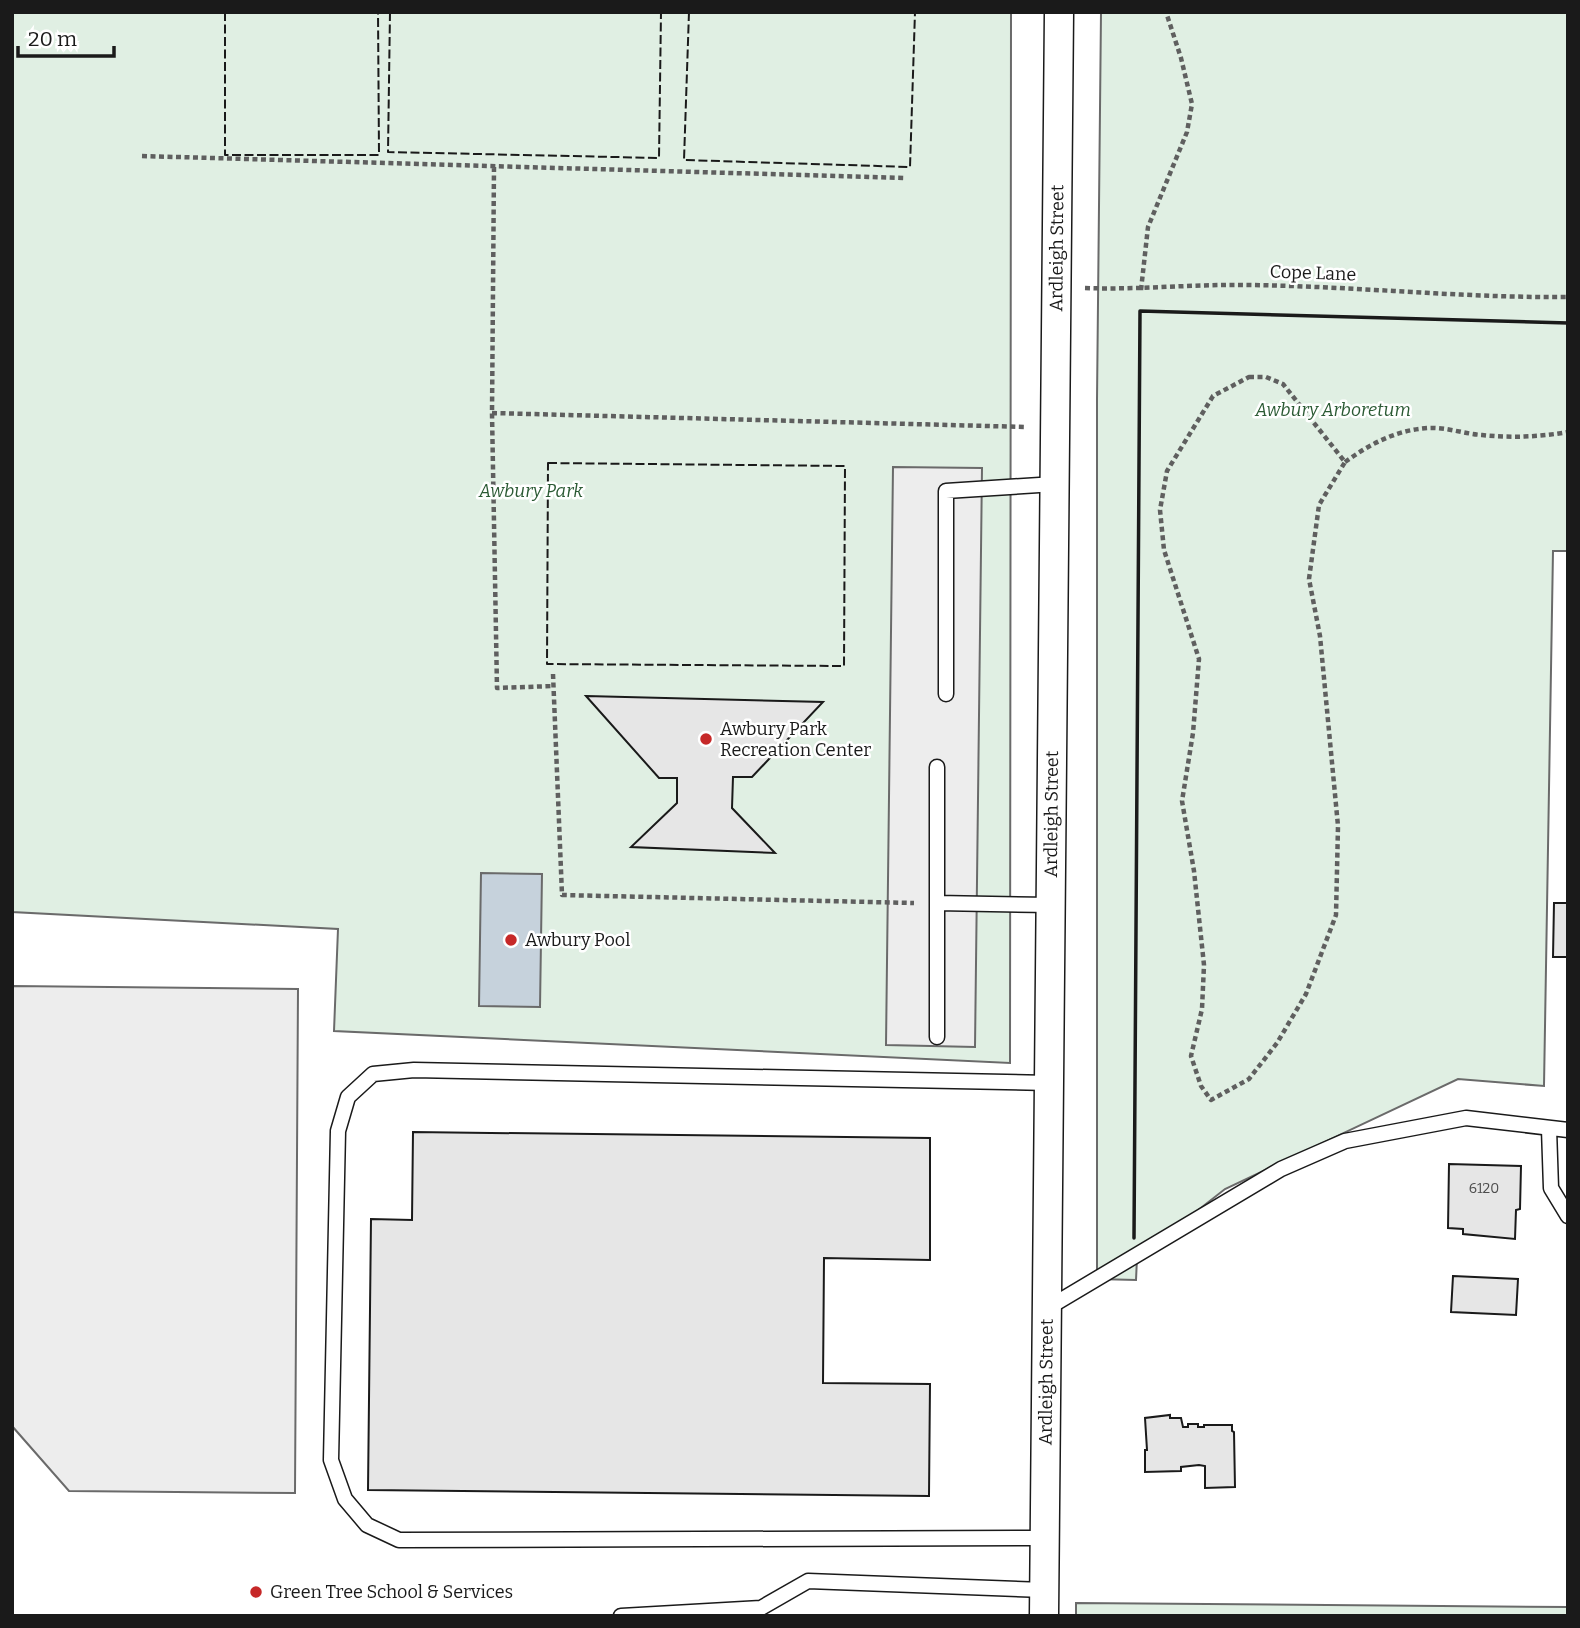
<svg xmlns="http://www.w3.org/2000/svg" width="1580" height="1628" font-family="Bitter,serif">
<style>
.green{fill:#e0efe3;stroke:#6a6a6a;stroke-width:2}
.parking{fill:#ededed;stroke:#6a6a6a;stroke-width:2}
.water{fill:#c6d2dc;stroke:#6a6a6a;stroke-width:2}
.building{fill:#e6e6e6;stroke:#1a1a1a;stroke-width:2}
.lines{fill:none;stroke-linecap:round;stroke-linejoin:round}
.lane-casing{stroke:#1a1a1a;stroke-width:17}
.street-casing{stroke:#1a1a1a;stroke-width:31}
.path{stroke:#5f5f5f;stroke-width:4.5;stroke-dasharray:5 3.5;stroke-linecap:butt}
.lane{stroke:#fff;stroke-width:14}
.street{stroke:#fff;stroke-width:28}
.fence{stroke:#1a1a1a;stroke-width:2;stroke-dasharray:9 3.5;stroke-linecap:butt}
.wall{stroke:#1a1a1a;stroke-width:3.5}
.poi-dot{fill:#c62828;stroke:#fff;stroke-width:2.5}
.labels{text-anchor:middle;stroke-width:5;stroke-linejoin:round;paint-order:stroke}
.number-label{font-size:14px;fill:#4d4d4d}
.street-label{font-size:18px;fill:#1a1a1a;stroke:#fff}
.park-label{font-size:18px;font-style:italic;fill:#2b5a34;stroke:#fff}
.poi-label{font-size:18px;fill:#1a1a1a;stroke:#fff;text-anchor:start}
</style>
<rect width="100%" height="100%" fill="#fff"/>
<path class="green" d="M12,12H1011L1010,1063L334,1031L338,929L12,912Z
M1101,12H1568V551H1553L1544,1086L1458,1079L1225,1189L1137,1258L1136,1280L1097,1279V400Z
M1076,1603L1568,1607V1616H1076Z"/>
<path class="parking" d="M893,467L982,468L975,1047L886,1045Z
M12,986L298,989L295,1493L69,1491L12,1426Z"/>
<path class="water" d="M481,873L542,874L540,1007L479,1006Z"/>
<path class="building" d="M586,696L823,702L752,777H733L732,808L775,853L631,847L677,803V778H659Z
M1554,903H1568V957H1553Z
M413,1132L930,1138V1260L824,1258L823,1383L930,1384L929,1496L368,1490L371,1219L412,1220Z
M1449,1164L1521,1166L1520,1209L1516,1210L1515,1239L1463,1234V1229L1448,1228Z
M1453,1276L1518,1279L1516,1315L1451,1312Z
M1170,1415V1418H1181L1183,1427H1188V1424H1198V1427H1204V1425H1232V1431L1234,1432L1235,1487L1205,1488V1466L1199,1465L1181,1467V1471L1145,1472V1450H1147L1145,1418Z"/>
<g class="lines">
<defs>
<path id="lane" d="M946,694V491L1055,484
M937,767V1037
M937,903L1051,905
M1549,1129L1551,1188L1568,1216
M1046,1309L1281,1169L1345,1141L1466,1118L1568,1130
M1045,1538L399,1540L367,1525L345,1499L331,1460L338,1131L348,1097L373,1074L414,1070L1049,1083
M621,1616L761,1608L808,1581L1044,1590"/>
<g id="street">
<path id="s1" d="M1044,1616L1059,12"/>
</g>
</defs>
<use href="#lane" class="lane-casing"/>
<use href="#street" class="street-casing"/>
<path class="path" d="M142,156L906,178
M494,167L492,413L497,688L554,686
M1085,288C1139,290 1193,284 1246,285C1354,286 1460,298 1568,297
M1141,290L1148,227L1187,132L1192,104L1181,58L1166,12
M1249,377H1266L1283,384L1345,462L1319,505L1309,579L1320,636L1338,826L1336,915L1306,994L1277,1043L1249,1079L1211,1100L1201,1086L1191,1056L1202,1009L1204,965L1194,871L1182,801L1193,733L1199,659L1164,550L1160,510L1167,471L1213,396Z
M492,413L1026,427
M1345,462C1370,444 1396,430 1428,428C1446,427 1465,434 1482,435C1511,438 1539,437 1568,432
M553,674L562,895L914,903"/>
<use href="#lane" class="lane"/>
<use href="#street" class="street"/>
<path class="fence" d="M225,12V155H379L378,12
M390,12L388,152L659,158L661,12
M689,12L684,160L910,167L915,12
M548,463L845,466L844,666L547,664Z"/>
<path class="wall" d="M1134,1238L1140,311L1568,323"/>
</g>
<g class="poi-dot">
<circle cx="706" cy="739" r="7"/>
<circle cx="511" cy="940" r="7"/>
<circle cx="256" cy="1592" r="7"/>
</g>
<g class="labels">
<g class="number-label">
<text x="1484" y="1193">6120</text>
</g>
<g class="street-label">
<text dy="6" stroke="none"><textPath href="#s1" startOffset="1368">Ardleigh Street</textPath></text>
<text transform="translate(1313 273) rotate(2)" y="6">Cope Lane</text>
<text dy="6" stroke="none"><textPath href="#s1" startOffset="802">Ardleigh Street</textPath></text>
<text dy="6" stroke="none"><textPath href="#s1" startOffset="234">Ardleigh Street</textPath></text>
</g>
<g class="park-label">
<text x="1333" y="416">Awbury Arboretum</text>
<text x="531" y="497">Awbury Park</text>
</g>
<g class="poi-label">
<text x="720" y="735">Awbury Park<tspan x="720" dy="21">Recreation Center</tspan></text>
<text x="525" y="946">Awbury Pool</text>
<text x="270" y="1598">Green Tree School &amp; Services</text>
</g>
</g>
<rect width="1580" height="1628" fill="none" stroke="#1a1a1a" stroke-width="28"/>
<path d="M18 46v10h96v-10" fill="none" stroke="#1a1a1a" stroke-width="3.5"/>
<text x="28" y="46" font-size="21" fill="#1a1a1a" stroke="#ffffff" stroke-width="5" paint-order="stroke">20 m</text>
</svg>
